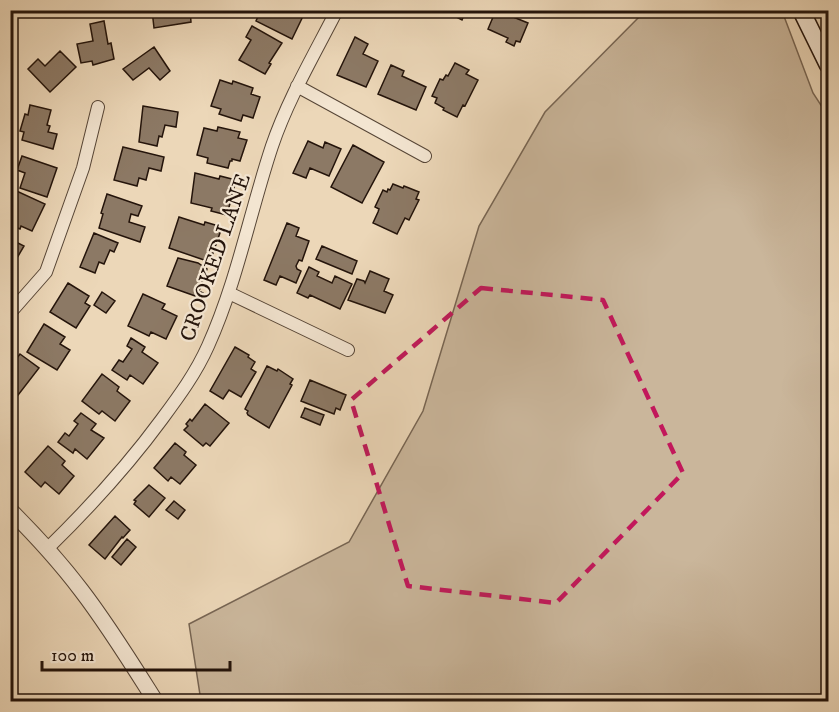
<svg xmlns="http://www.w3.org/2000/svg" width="839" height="712" font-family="'IM FELL DW Pica',serif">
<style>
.green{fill:#cab69b;stroke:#776553;stroke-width:1.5}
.building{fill:#8c7965;stroke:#24140b;stroke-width:1.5}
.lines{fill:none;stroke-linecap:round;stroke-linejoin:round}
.minor-casing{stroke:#564536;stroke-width:14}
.tertiary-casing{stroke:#564536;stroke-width:17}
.secondary-casing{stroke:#24140b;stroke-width:19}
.minor{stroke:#f3e5d1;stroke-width:12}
.tertiary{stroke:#f3e5d1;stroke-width:15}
.secondary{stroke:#f3e5d1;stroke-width:16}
.marked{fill:none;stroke:#c2185b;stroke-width:4.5;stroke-dasharray:12 8;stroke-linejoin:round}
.labels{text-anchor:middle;stroke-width:4.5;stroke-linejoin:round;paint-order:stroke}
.street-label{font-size:22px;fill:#24140b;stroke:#f3e5d1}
</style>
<rect width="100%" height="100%" fill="#ecd7b8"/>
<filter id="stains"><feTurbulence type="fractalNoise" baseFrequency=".00333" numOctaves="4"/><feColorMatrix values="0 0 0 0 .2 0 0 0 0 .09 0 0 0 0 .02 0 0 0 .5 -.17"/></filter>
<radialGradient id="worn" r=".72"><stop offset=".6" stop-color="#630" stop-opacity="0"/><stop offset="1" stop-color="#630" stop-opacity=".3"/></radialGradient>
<path class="green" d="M645,11H782L813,93L828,116V701H201L189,624L349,542L423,411L479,226L545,112Z"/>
<path class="building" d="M152,10H190L191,22L154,28Z
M261,10H306L292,39L256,21Z
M443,10H466L462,20Z
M496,10L528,23L520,42L516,41L514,46L506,42L508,38L488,29Z
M104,21L108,44L111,43L114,59L93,65L92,61L81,63L77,44L93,41L90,24Z
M252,26L282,43L269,63L271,64L265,74L239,60L251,40L246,37Z
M355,37L368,44L363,54L378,61L366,87L337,75Z
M154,47L170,71L160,80L149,68L133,80L123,69Z
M60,51L76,67L50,92L28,69L38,59L45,66Z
M455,63L469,70L466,74L478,80L465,106L463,105L457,117L443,110L444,108L435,103L437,98L432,96L440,79L443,80L446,75L448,76Z
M391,65L404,71L402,76L426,87L416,110L378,94Z
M220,80L232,84L233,81L253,88L251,94L260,97L253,118L243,115L241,121L219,114L221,109L211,106Z
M30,105L51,110L47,125L50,126L48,132L57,134L53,149L22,140L24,132L20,131L25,114L28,115Z
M143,106L178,112L176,127L165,125L162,137L159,136L157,146L139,142Z
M218,127L240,132L238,138L247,140L240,161L232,159V161H230L228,168L207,163L208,158L197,155L204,128L217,131Z
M308,141L323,148L325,142L341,149L329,176L310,168L306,178L293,173Z
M353,145L384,162L362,203L331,187Z
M123,147L164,157L161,171L149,168L146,180L139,178L137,186L114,180Z
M22,156L57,168L47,197L20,188L25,173L17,170Z
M195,173L219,179L220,176L236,180L227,215L211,211L212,208L191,203Z
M393,184L403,188L404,186L419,192L416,199L419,200L409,220L405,218L397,234L373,223L378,212L379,209L375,207L383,190L387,192L388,189L390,190Z
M10,188L45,204L32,231L21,226L20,229L10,225V210L13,204L10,203Z
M107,194L142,206L138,216L131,214L129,222L145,227L140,242L99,228L103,214L101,213Z
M179,217L204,225L205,222L222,227L210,262L169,248Z
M287,223L299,228L296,236L309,241L302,261L299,260L296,266L297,269L301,271L296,283L280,276L276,285L264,280Z
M94,233L118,243L114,252L110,250L104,264L99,262L95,273L80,267Z
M10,239L24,246L10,270Z
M322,246L357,261L352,274L316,259Z
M178,258L198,263L207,269L199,291L203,293L201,298L167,286Z
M309,267L319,272L317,276L332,283L335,276L352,284L340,309L310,295L308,298L297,293Z
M370,271L389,279L384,291L393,295L385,313L348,300L357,279L364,281L365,283Z
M68,283L89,296L85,303L90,306L76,328L50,312Z
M102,292L115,301L106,313L94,305Z
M143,294L165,304L162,309L177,316L166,339L151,332L149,336L128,326Z
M44,324L65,337L60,344L70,350L57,370L27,352Z
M131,338L145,347L142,352L158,363L143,384L130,375L127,380L112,370L119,360L123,362L132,349L127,346Z
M235,347L249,355L248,357L255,362L251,369L256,372L241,397L229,390L223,399L210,391Z
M20,354L39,368L15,399L10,396V367Z
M267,366L277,371L278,369L293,379L290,384L292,385L269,428L248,415L247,413L248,411L245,409Z
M102,374L119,387L117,391L130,401L115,421L102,411L99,414L82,401Z
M310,380L346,395L340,410L336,408L334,414L301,401Z
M205,404L229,423L210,446L206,443L203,446L184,430L188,426L186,424L190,419L192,421Z
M305,408L324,415L320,425L301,417Z
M81,413L96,424L91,430L104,438L87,459L75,449L73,453L58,442L65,433L69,436L78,424L74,421Z
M175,443L186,452L184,455L196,465L180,484L171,477L168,481L154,468Z
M48,446L65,461L62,465L74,476L59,494L45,482L41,487L25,472Z
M149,485L165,498L149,517L134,504L136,501L134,500Z
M174,501L185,510L178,519L166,510Z
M115,516L130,530L123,538L122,537L105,559L89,545Z
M127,539L136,547L121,565L112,557Z"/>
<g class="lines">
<defs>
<path id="minor" d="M297,86L425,156
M229,293L348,350
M10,313L46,272L83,168L98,107
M48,548C91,506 126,468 162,419C179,396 196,373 208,346C237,282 250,212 272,146C288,99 314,55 337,10"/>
<path id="tertiary" d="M10,510C35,535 59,561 81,590C108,625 132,664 156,702"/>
<path id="secondary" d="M801,10L828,65"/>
</defs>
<use href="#minor" class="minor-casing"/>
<use href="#tertiary" class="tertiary-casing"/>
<use href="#secondary" class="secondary-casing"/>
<use href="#minor" class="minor"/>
<use href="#tertiary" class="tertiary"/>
<use href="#secondary" class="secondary"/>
</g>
<path class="marked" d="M481,288L603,300L683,473L556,603L408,586L351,400Z"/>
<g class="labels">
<g class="street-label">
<text transform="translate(214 257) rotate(-71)" y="8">CROOKED LANE</text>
</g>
</g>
<rect width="839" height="712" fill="none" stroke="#ecd7b8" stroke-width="36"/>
<rect x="12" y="12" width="815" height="688" fill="none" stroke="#24140b" stroke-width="3"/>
<rect x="18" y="18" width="803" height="676" fill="none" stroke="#24140b" stroke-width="1.5"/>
<path d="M42 661v9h188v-9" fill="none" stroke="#24140b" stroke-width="3"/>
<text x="51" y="661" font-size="18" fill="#24140b" stroke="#f3e5d1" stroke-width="4.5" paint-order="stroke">100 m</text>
<rect width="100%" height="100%" filter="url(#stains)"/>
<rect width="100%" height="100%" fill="url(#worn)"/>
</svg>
